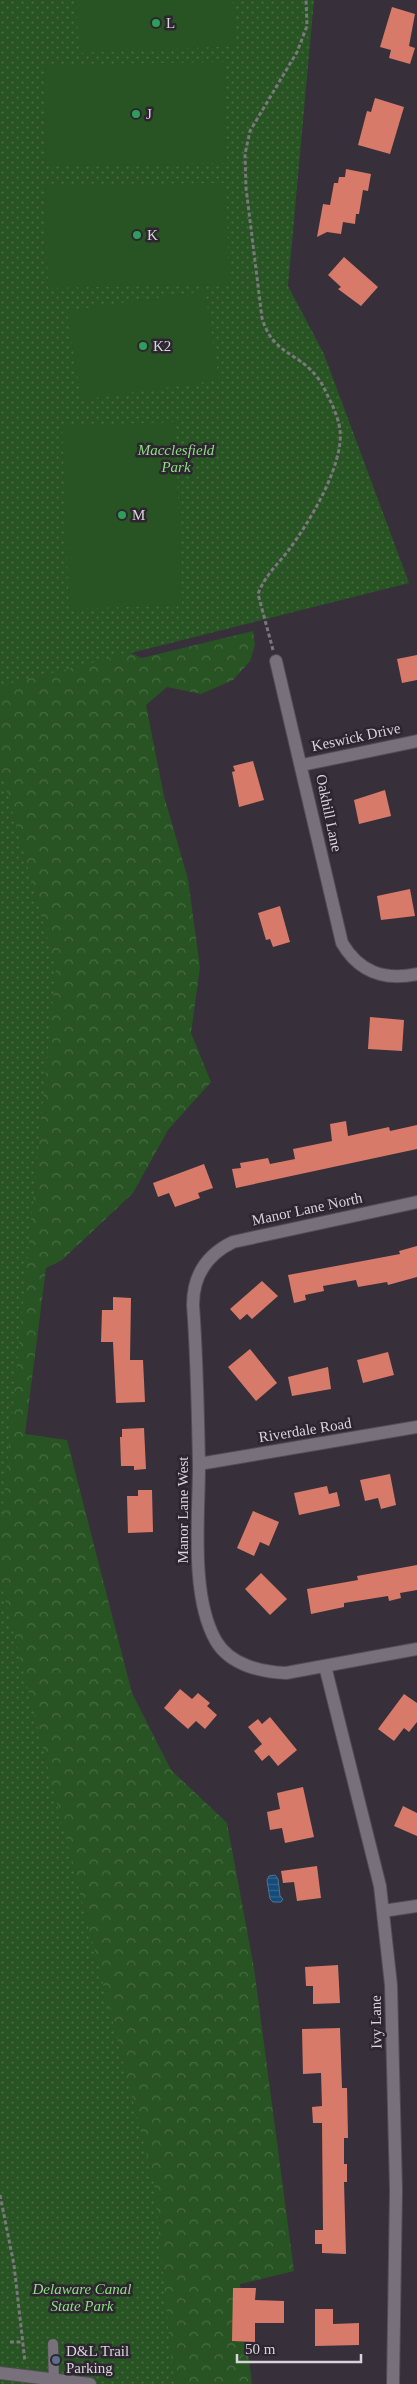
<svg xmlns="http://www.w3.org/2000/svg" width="417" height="2384" font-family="Georgia,serif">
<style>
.forest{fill:url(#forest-crowns)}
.park{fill:url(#park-dots)}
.pitch{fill:#275422}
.water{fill:url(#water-rules);stroke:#4e7496}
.building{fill:#d87a69}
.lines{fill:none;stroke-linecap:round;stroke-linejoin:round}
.service-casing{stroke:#524d55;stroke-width:11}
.minor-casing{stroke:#524d55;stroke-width:14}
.tertiary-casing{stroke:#524d55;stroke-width:14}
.path{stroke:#7c767e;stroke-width:3;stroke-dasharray:4 2.5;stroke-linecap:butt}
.service{stroke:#78707b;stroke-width:10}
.minor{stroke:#78707b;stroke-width:12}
.tertiary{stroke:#78707b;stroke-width:12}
.leisure-dot{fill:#2e9e5b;stroke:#2d2630;stroke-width:2}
.service-dot{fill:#5c6f8a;stroke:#2d2630;stroke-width:2}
.labels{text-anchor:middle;stroke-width:5;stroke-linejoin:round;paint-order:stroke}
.poi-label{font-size:15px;fill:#d9d4db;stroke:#2d2630;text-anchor:start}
.park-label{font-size:15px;font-style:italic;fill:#8bde81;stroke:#2d2630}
.street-label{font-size:15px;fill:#d9d4db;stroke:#2d2630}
</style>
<defs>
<pattern id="forest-crowns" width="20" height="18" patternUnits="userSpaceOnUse" patternTransform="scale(1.25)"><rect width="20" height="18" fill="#275422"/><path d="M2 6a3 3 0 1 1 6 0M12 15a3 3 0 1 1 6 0" fill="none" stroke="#466c42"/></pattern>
<pattern id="park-dots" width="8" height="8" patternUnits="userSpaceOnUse" patternTransform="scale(1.25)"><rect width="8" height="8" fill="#275422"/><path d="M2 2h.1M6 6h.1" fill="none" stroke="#466c42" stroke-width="1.8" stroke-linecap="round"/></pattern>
<pattern id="water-rules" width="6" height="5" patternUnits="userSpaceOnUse" patternTransform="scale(1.25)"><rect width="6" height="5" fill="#134b79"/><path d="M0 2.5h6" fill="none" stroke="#35648b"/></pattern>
</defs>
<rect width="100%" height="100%" fill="#37303a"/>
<path class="forest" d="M0,190L128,652L142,658L253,631L255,645L250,661L233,680L201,694L167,687L146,705L164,796L188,879L200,967L191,1033L211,1082L168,1130L133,1193L62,1260L46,1268L25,1434L67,1440L132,1693L171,1770L227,1823L254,1968L294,2271L240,2284L252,2384H154L0,2151Z"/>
<path class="park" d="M0,0H314L288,286L324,354L409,583L0,686Z
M0,767L56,969L0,1537Z
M0,1580L154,2183L174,2384H0Z"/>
<path class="pitch" d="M76,0H233L235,46L79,53Z
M225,62L227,163L46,166L44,65Z
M226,183L229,284L48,288L45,186Z
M205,291L219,380L81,400L67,311Z
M175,422L182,605L69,609L62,426Z"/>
<path class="water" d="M275,1875L278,1879L280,1896L283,1899L281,1902H273L270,1899L267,1880L269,1876Z"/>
<path class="building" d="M392,7L415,14L409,46L415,48L410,64L389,58L391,50L380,47Z
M375,98L404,107L390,154L358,145L367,111L371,112Z
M346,169L371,174L368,191L363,190L359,214H356L355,224L343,222L341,234L327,232L317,237L323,204L330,205L334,183H338L339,177H345Z
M344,257L378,287L361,306L338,289L341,287L328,275Z
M417,655V680L402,683L397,659Z
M253,761L264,800L239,807L232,772L235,771L233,766Z
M385,790L391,816L359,824L354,800Z
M410,889L415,916L381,920L377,896Z
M280,906L290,942L273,947L270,939L266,940L258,913Z
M370,1017L404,1020L402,1051L368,1049Z
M346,1121L348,1136L389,1127L390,1131L417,1125V1149L236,1188L232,1169L241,1168L240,1163L268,1158L270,1164L295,1159L293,1149L332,1141L330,1124Z
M204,1164L213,1188L198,1193L200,1198L175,1207L169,1193L158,1197L153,1183Z
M417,1246V1277L388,1285L387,1282L358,1287L356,1280L323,1286L324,1291L305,1295L306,1300L294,1303L288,1275L400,1254L399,1251Z
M262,1281L278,1296L252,1319L247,1314L240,1320L230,1309Z
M113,1297L131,1298L130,1360H143L145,1402L116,1403L113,1342H101L102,1310H113Z
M250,1349L277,1383L256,1401L228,1367Z
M388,1352L394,1375L363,1383L357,1360Z
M328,1367L331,1389L292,1396L288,1377Z
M144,1428L146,1469L134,1470V1466H121L120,1437H122V1429Z
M390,1474L396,1505L381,1509L378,1498L365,1501L360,1480Z
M327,1486L329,1494L337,1492L340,1506L299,1515L294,1493Z
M138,1490H152L153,1532L128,1533L127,1496H138Z
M253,1511L279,1522L269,1546L260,1542L254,1556L237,1548Z
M417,1565V1590L400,1593L401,1598L389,1601L388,1596L344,1603V1607L311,1614L307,1589L358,1580L357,1576Z
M261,1573L287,1599L270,1615L245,1589Z
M180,1689L192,1699L198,1693L210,1703L207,1706L217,1715L205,1729L196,1721L188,1729L164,1708Z
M404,1694L417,1703V1722L409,1732L404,1728L394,1741L378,1729Z
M270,1717L297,1750L278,1766L269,1755L262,1761L254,1751L262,1744L248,1727L258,1719L262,1724Z
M303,1787L314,1837L285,1843L282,1828L270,1830L267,1812L280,1809L277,1793Z
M403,1806L417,1813V1836L394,1826Z
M317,1866L321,1898L297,1901L294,1882L283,1883L281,1871Z
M338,1965L340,2003L313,2004V1986H306L305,1967Z
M340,2028L342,2088H347L348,2138H344V2164H347V2182H344L346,2254L322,2253V2244H315V2230H323L322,2123H313L312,2107L322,2106L321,2073L303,2074L302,2029Z
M233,2288H256L255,2300L284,2301V2323H255V2342L232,2341Z
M315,2309H333V2324L359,2323V2345L315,2346Z"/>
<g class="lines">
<defs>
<path id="service" d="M53,2344L54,2384"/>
<path id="minor" d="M276,661L342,943C359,972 384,981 417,974
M302,765L417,741
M417,1202L233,1242C206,1255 193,1276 193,1305C197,1358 198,1412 199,1465C199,1516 190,1596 216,1641C230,1665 261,1672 286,1673L417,1649
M199,1464L417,1427
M325,1666L380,1886L391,1985L396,2190L393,2384
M383,1911L417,1906"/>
<path id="tertiary" d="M0,2373L90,2384"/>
</defs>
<use href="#service" class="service-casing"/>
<use href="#minor" class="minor-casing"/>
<use href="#tertiary" class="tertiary-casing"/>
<path class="path" d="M273,650L258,594C264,577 277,565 288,551C309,523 344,465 340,430C339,421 335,412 332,404C327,396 324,385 317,377C297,351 273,355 262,318L246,188L245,154L250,131L297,52L307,26L306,0
M0,2195L14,2265L25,2362
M10,2342H23"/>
<use href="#service" class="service"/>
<use href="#minor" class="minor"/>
<use href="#tertiary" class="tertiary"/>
</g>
<g class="leisure-dot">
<circle cx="156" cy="23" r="5"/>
<circle cx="136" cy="114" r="5"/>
<circle cx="137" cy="235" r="5"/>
<circle cx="143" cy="346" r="5"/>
<circle cx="122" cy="515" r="5"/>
</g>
<circle class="service-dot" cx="56" cy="2360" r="5"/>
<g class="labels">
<g class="poi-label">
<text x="166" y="28">L</text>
<text x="146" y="119">J</text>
<text x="147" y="240">K</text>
<text x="153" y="351">K2</text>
<text x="132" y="520">M</text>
<text x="66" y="2356">D&amp;L Trail<tspan x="66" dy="17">Parking</tspan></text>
</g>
<g class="park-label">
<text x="176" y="455">Macclesfield<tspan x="176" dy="17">Park</tspan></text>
<text x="82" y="2294">Delaware Canal<tspan x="82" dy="17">State Park</tspan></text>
</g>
<g class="street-label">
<text transform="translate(356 737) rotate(-12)" y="5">Keswick Drive</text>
<text transform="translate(329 813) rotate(78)" y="5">Oakhill Lane</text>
<text transform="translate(307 1209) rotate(-12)" y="5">Manor Lane North</text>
<text transform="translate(305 1430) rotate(-9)" y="5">Riverdale Road</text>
<text transform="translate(183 1510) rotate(-90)" y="5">Manor Lane West</text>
<text transform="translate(376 2022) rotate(-91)" y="5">Ivy Lane</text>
</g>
</g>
<path d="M237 2354v8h124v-8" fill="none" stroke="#d9d4db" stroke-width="2.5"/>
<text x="245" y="2354" font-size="15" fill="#d9d4db" stroke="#2d2630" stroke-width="4" paint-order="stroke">50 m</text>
</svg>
